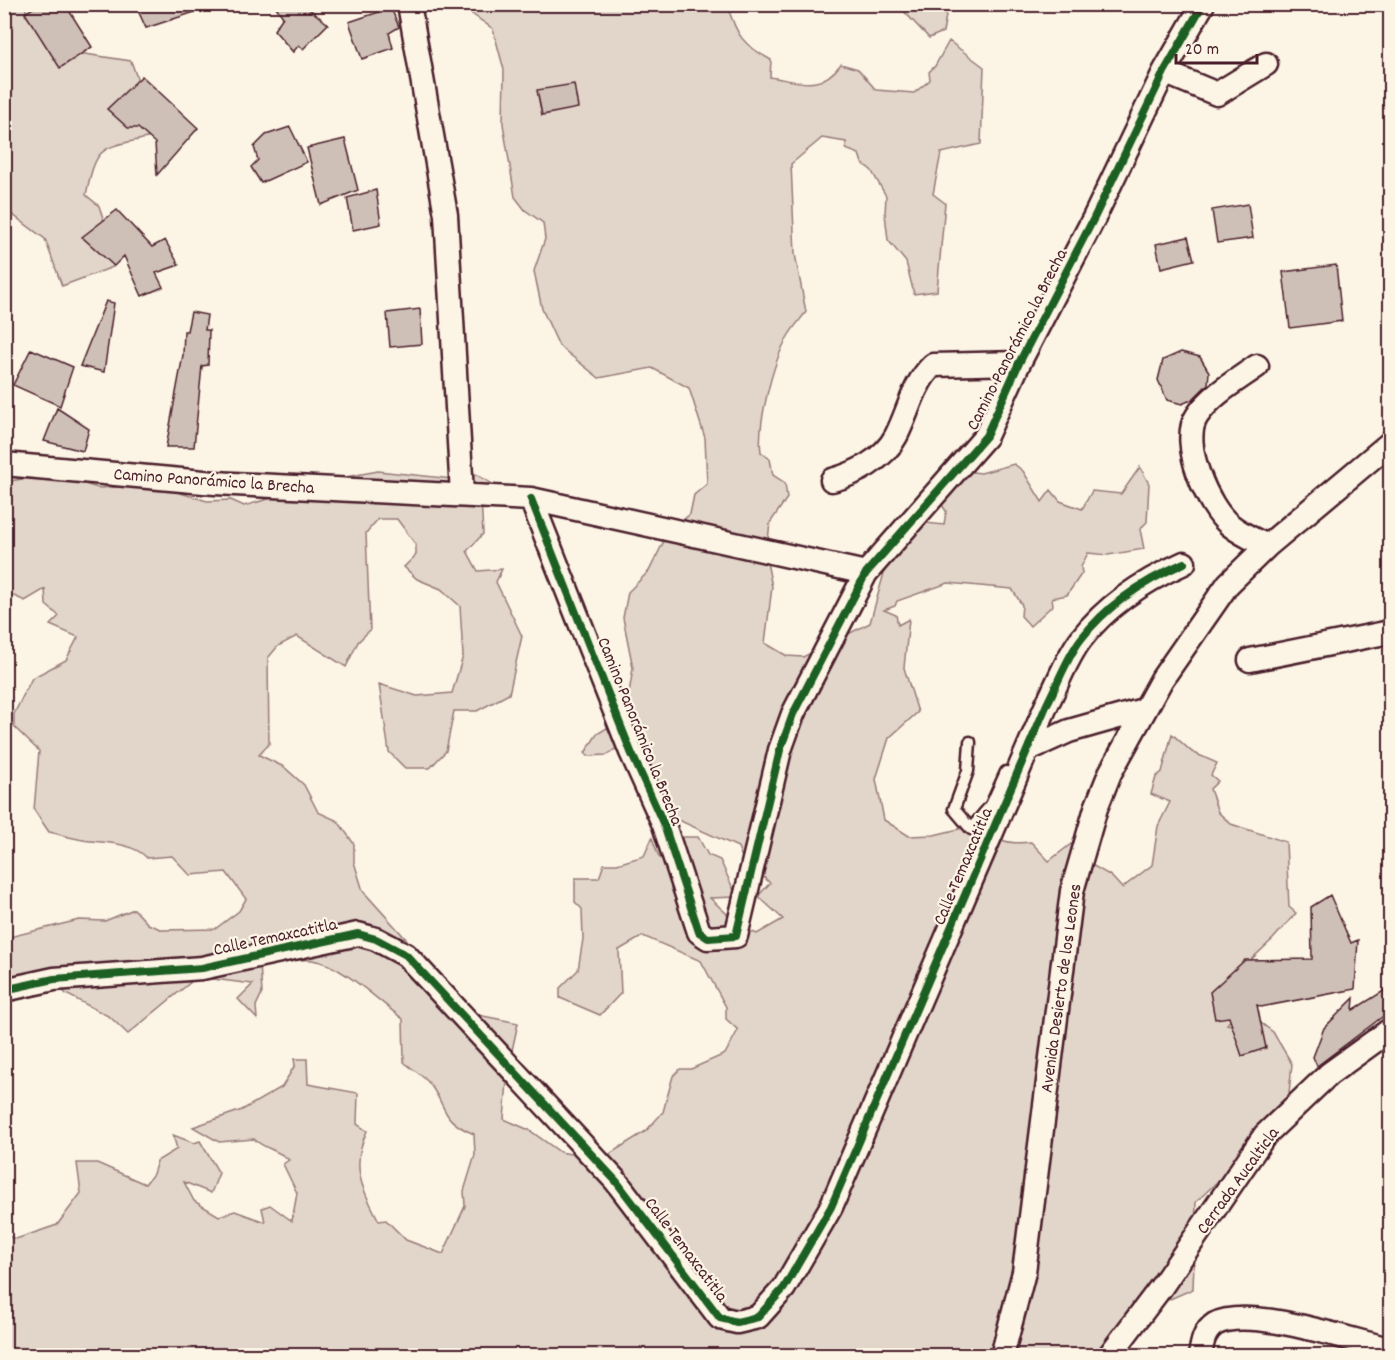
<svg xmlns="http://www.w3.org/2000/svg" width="1395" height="1360" font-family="Dekko,sans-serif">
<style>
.green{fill:#e2d5ca;stroke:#967a7a;stroke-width:1.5}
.building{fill:#cfc0b7;stroke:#4a1f2b;stroke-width:1.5}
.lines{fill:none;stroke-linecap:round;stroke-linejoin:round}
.service-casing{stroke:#4a1f2b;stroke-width:15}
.minor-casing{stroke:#4a1f2b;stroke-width:27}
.service{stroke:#fcf5e5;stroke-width:10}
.minor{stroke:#fcf5e5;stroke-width:22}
.cycleway-casing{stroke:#fcf5e5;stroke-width:11}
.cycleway{stroke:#1b5e20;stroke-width:8}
.labels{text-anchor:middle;stroke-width:4.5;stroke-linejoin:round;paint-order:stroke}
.street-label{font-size:18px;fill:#4a1f2b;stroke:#fcf5e5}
</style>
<rect width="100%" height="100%" fill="#fcf5e5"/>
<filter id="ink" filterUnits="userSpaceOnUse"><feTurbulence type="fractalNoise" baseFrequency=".0167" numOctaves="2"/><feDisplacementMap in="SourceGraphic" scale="12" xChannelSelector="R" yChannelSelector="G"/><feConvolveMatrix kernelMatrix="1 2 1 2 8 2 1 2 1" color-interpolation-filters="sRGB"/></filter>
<g filter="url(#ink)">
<path class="green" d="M4,5H27L25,15L65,51L131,61L143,95L151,137C102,149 97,142 86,195L99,206L105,224H112L113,267L62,286L45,239L5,209Z
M469,5H727C737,36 742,44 771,60L770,77C801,82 820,92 841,64L858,69L876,90L914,93L930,80L929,72L935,66L949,41L984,67L981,144L941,153L933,194L945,203L937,291L914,294L906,262L888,240L885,214L886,196L871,170L862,163L859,154L846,149V142L822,138L791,164L795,254L806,312C800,320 792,329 787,338C773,363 757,424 761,452L770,459L773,475L785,483L787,498L770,523L766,557L772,587L765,643L787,656L803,657L870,623L893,541L917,522L944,525L946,511L936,496L964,471L981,473L1014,464L1023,471L1042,502L1051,490L1060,501L1082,509L1092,491L1121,494L1140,467L1149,484L1147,522L1140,529L1144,549L1108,555L1088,553L1081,567L1082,573L1067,595L1052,598L1053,605L1030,626L1021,616L1022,605L1012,589L948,583L897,601L895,606L884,610L896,615L898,625L909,619L904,668L918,712L889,738L876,779L884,820L909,836L934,835L963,828L971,818C994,836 1000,846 1031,842L1049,861L1071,844L1090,864L1111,876L1122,888L1152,865L1158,826L1170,802L1151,794L1156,777L1162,772L1172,734L1192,752L1217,763L1211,775L1218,781L1210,789L1218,812L1231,824L1286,842L1289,907L1296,913L1273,939L1225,984L1238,1012L1227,1024L1235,1026L1261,1023L1273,1032L1292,1064L1285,1131L1220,1179L1196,1202L1193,1289L1154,1306L1129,1340L1138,1355H5V1235L16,1239L57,1225L81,1193L77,1163H97L145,1184L153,1174L157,1161L177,1149L173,1135L194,1143L200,1141L219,1173L211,1193L184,1182L194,1201L219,1216L235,1211L265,1222L262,1208L270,1205L292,1221L297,1193L283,1164L289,1160C279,1150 264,1149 254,1139L219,1142L193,1127L242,1110L282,1087L295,1065L294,1059H307L308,1084L358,1093L357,1124L367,1131C350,1167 362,1188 379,1221L386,1220L406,1240L443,1254L465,1206L464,1191L475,1155L474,1134C439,1119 449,1109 429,1083C422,1075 412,1069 404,1062L403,1019C378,1001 342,964 312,960C296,958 276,963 260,964L262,993L256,1006L257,1019L238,999L253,984L197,977L128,1034L110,1017L66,994L60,988L21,984L5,1003V938L79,920L105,921L134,909L148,924L163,930L215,929L239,911L246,899L226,872L190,875L172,856L147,858C133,843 109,843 91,841C77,840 63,835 49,832L34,810L39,751L14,727V714L32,678L66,660L78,637L50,625L59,616L46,605L45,589L25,601L5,592V482L39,476L78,482L98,488L154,485L207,501L231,500L244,506L340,478L378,471L462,480L474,473L499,488L481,497L483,534L467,551L478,571L502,569L496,582L522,636L509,694L477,711H454L446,751L430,768H405L389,752L379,684L417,696L452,693L463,656L460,606L441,589L417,579L404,567L416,555V545L397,519H378L366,533L370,630L358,642L346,667L297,636L278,646L268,658L269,744L259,755L284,767L304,785L318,812L338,821L354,844V862L363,891L407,940L426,975L458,1011L518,1023L508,1069L504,1119L529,1130L560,1152L592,1158L605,1157L646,1131L663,1112L673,1076L680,1069H691L725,1054L738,1030L726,1019V1007L701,961L643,936L619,950L621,993L600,1015L560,998V988L578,970L583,939L582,909L575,902V878H599L604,864H617L644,856L652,838L659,857L666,862L677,837H698L708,855L720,860L737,897L710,898L741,927L757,934L783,919L758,896L770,883L757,871L745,866L738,847L676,819L650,772L643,741L633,736L607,755L588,756L585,753L597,734L612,725L626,712L633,668L623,618L628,592L649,571L668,533L690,514L694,495L707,484L705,438L689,388L652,368L599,378L559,346L542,309L534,271L545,239L543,223L525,210L515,197L503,124L504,70L493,29L472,14Z
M898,5H948L943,32L929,38Z"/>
<path class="building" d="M39,4H65L92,47L60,68L25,13Z
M135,4H203L204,9L146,28Z
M274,4H303L328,24L303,49L299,45L293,52L274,30L283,17Z
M391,8L399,27L389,33L393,48L362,59L349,22Z
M142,76L198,128L157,175L155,143L138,128H128L107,109Z
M574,84L578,108L542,115L537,90Z
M290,127L307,162L261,183L251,167L258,160L254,147L266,135Z
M345,139L358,190L321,205L307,148Z
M376,190L381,224L353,230L347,198Z
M1248,204L1253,238L1217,243L1212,210Z
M117,210L152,247L165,240L179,265L156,273L163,287L142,296L124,256L114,266L82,237Z
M1188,237L1194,260L1161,268L1156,244Z
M1336,265L1342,321L1290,328L1283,272Z
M106,301L114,303L104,372L80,366Z
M420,309L422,344L390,347L387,313Z
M191,312L207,315L205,330H209L208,365L202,366L194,447H166L183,355L184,331H187Z
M31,349L73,367L60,406L13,385Z
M1181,352L1200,357L1209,372L1208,384L1193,399L1182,404L1167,400L1158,380L1163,360Z
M57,408L89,429L83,451L44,441Z
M1330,895L1351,943L1358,940L1355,989L1261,1007L1257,1005L1266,1048L1242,1056L1229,1017L1215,1019L1210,992L1245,960L1312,959L1311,907Z
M1390,987V1011L1317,1066L1313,1057L1324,1028L1354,998L1353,1010Z"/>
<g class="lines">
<defs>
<path id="service" d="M970,742L968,771L954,809L971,829L991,805L1006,772"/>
<path id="minor" d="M409,4L446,215L462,494
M1164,72L1217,94L1266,64
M1257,366C1236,381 1211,395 1197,416C1179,442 1208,508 1230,525C1241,534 1255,540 1267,546
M4,464L215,483L531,499L866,573
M832,480C856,474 884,459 896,436C909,411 913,384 933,365L1019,363
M531,499L631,752L664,825L699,932L708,938L736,936L780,750L793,714L866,573L986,436L1019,363L1094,218L1164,72L1203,4
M1250,660L1390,632
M1029,749L1069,731L1143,710
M4,990L54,979L202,968L358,934L376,939L406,955L616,1181L720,1318L737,1322L758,1317L784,1288L831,1207L1047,704C1058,683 1067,657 1081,639C1107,605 1146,580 1184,563
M1002,1356L1024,1272L1072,891L1096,808L1110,773L1162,679L1228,584L1267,546L1390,443
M1109,1356L1162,1286L1265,1135L1329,1074L1390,1030
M1200,1356C1202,1343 1204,1331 1215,1324C1248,1305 1353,1341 1390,1349"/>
</defs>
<use href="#service" class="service-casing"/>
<use href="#minor" class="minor-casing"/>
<use href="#service" class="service"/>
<use href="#minor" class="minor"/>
<defs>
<path id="cycleway" d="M531,499L631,752L664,825L699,932L708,938L736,936L780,750L793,714L866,573L986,436L1019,363L1094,218L1164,72L1203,4
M4,990L54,979L202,968L358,934L376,939L406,955L616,1181L720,1318L737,1322L758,1317L784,1288L831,1207L1047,704C1058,683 1067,657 1081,639C1107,605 1146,580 1184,563"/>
</defs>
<use href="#cycleway" class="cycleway-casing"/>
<use href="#cycleway" class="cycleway"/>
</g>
</g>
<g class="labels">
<g class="street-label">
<text transform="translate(1016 339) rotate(-63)" y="6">Camino Panorámico la Brecha</text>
<text transform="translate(214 480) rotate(4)" y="6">Camino Panorámico la Brecha</text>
<text transform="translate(641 731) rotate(68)" y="6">Camino Panorámico la Brecha</text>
<text transform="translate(962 866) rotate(-67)" y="6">Calle Temaxcatitla</text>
<text transform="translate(275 936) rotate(-12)" y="6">Calle Temaxcatitla</text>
<text transform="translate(1060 988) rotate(-82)" y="6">Avenida Desierto de los Leones</text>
<text transform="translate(1237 1180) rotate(-54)" y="6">Cerrada Aucalticla</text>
<text transform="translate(687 1249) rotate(53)" y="6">Calle Temaxcatitla</text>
</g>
</g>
<rect width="1395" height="1360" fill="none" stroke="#fcf5e5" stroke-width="24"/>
<rect x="12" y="12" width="1371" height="1336" fill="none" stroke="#4a1f2b" stroke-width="2" filter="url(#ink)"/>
<path d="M1176 54v9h81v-9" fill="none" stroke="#4a1f2b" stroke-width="3"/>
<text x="1185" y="54" font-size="18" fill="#4a1f2b" stroke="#fcf5e5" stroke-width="4.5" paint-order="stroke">20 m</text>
</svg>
